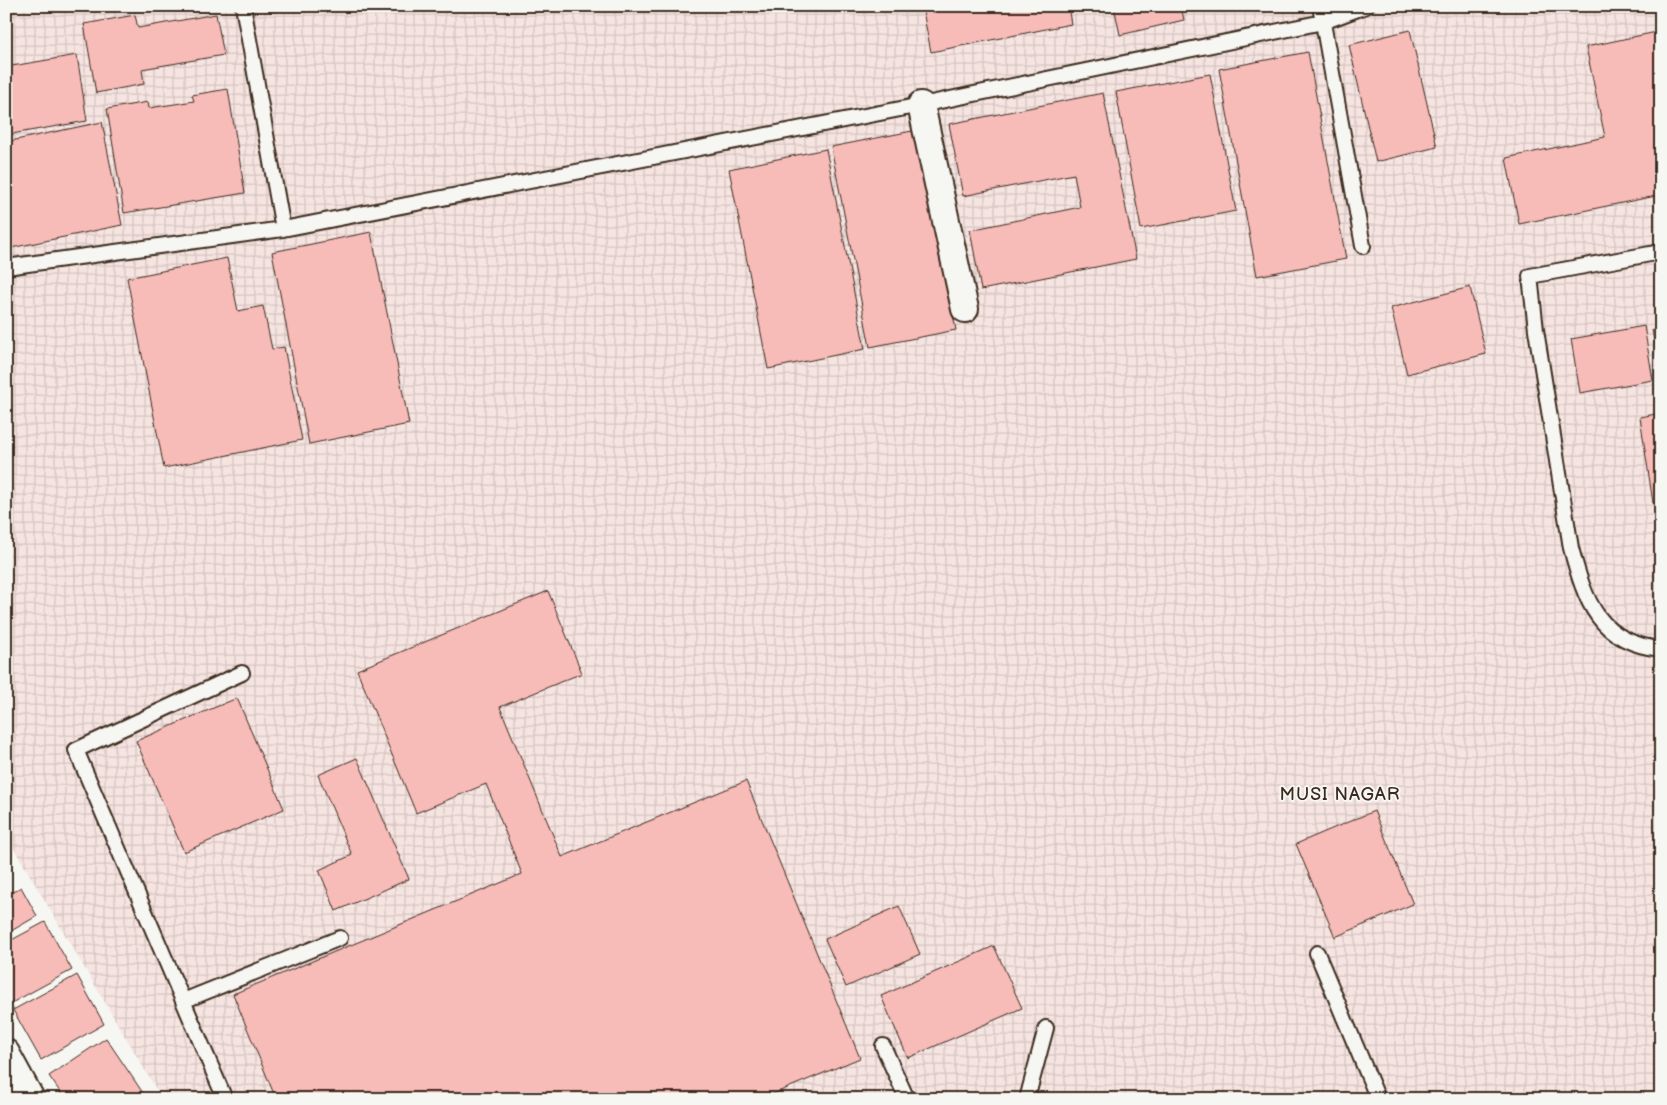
<svg xmlns="http://www.w3.org/2000/svg" width="1667" height="1105" font-family="'Balsamiq Sans',sans-serif">
<style>
.industrial{fill:url(#industrial-grid)}
.building{fill:#f7bbb8;stroke:#3b2a1e}
.lines{fill:none;stroke-linecap:round;stroke-linejoin:round}
.lane-casing{stroke:#3b2a1e;stroke-width:18}
.street-casing{stroke:#3b2a1e;stroke-width:30}
.lane{stroke:#f6f6f2;stroke-width:14}
.street{stroke:#f6f6f2;stroke-width:26}
.labels{text-anchor:middle;stroke-width:4;stroke-linejoin:round;paint-order:stroke}
.neighbourhood-label{font-size:18px;letter-spacing:1px;fill:#3b2a1e;stroke:#f6f6f2}
</style>
<defs>
<pattern id="industrial-grid" width="8" height="8" patternUnits="userSpaceOnUse" patternTransform="scale(1.25)"><rect width="8" height="8" fill="#f6e4e1"/><path d="M0 4h8M4 0v8" fill="none" stroke="#d4c4c1"/></pattern>
</defs>
<rect width="100%" height="100%" fill="#f6f6f2"/>
<filter id="ink" filterUnits="userSpaceOnUse"><feTurbulence type="fractalNoise" baseFrequency=".02" numOctaves="2"/><feDisplacementMap in="SourceGraphic" scale="10" xChannelSelector="R" yChannelSelector="G"/><feConvolveMatrix kernelMatrix="1 2 1 2 8 2 1 2 1" color-interpolation-filters="sRGB"/></filter>
<g filter="url(#ink)">
<path class="industrial" d="M6,6H1661V1099H162L6,835Z"/>
<path class="building" d="M922,6H1068L1071,24L931,52Z
M1114,6H1181L1184,20L1120,35Z
M216,14L224,55L142,69L144,84L96,93L84,24L135,15L138,28Z
M1410,30L1437,147L1376,162L1349,45Z
M1661,31V195L1519,224L1506,158L1605,137L1586,47Z
M1308,52L1346,259L1257,276L1219,69Z
M77,55L87,121L6,135V67Z
M1210,74L1236,211L1141,229L1116,92Z
M228,89L245,193L124,213L107,109L148,102L149,108L194,101L192,95Z
M1103,93L1136,259L981,290L970,230L1080,207L1074,174L963,196L949,124Z
M102,122L122,225L6,249V142Z
M917,130L956,330L870,347L831,147Z
M826,149L865,349L768,369L729,169Z
M371,232L409,424L309,444L272,252Z
M227,258L238,311L263,306L272,349L284,347L302,440L164,468L127,278Z
M1470,287L1486,354L1407,374L1391,308Z
M1644,326L1653,380L1580,393L1571,339Z
M1661,328V375L1652,330Z
M1661,413V502L1653,503L1640,417Z
M548,591L582,673L500,707L562,857L746,781L860,1058L761,1099H276L233,994L522,874L486,784L416,813L357,670Z
M237,698L284,809L184,852L136,741Z
M357,758L409,879L336,911L319,870L352,855L318,775Z
M1374,811L1413,904L1335,937L1296,844Z
M21,887L37,916L6,934V896Z
M899,906L920,954L846,987L825,939Z
M45,922L72,970L6,1006V943Z
M994,946L1022,1008L908,1058L881,996Z
M77,975L104,1024L41,1060L13,1010Z
M106,1038L147,1099H65L49,1076Z"/>
<g class="lines">
<defs>
<path id="lane" d="M243,6L283,229
M1320,6L1363,246
M1661,252L1530,276L1536,330L1571,548C1585,601 1599,643 1661,649
M6,267L283,229L921,105L1323,22L1366,6
M1317,953L1378,1099
M183,1001L340,938
M883,1046L907,1099
M225,1099L76,750L242,673
M1027,1099L1046,1028"/>
<path id="street" d="M921,105L965,309
M6,1053L31,1099"/>
</defs>
<use href="#lane" class="lane-casing"/>
<use href="#street" class="street-casing"/>
<use href="#lane" class="lane"/>
<use href="#street" class="street"/>
</g>
</g>
<g class="labels">
<g class="neighbourhood-label">
<text x="1340" y="800">MUSI NAGAR</text>
</g>
</g>
<rect width="1667" height="1105" fill="none" stroke="#f6f6f2" stroke-width="25"/>
<rect x="12" y="12" width="1642" height="1080" fill="none" stroke="#3b2a1e" stroke-width="2" filter="url(#ink)"/>
</svg>
